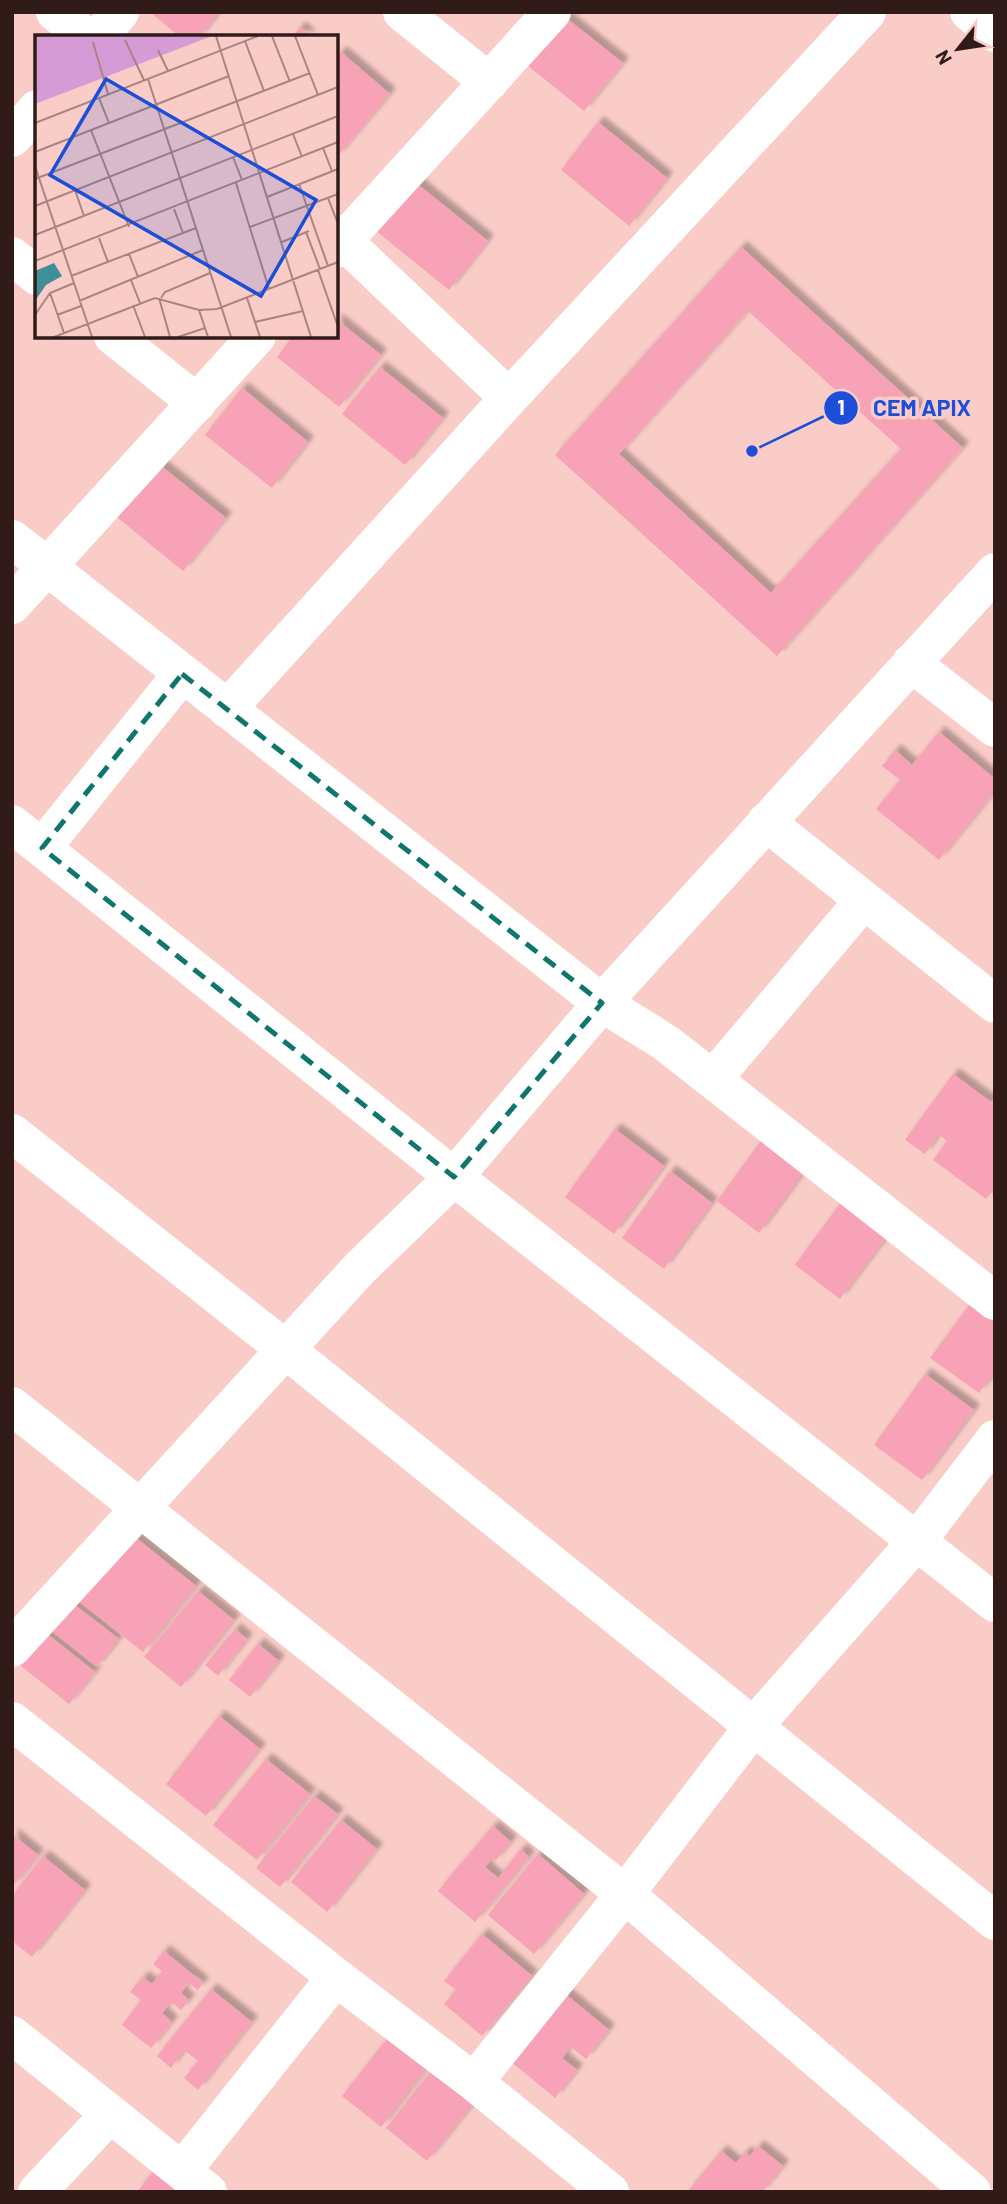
<svg xmlns="http://www.w3.org/2000/svg" width="1007" height="2204" font-family="Barlow,sans-serif">
<style>
.building{fill:#f7a2b6;fill-rule:evenodd;filter:url(#shadow)}
.lines{fill:none;stroke-linecap:round;stroke-linejoin:round}
.minor{stroke:#fff;stroke-width:38}
.marked{fill:none;stroke:#0f766e;stroke-width:5;stroke-dasharray:14 9;stroke-linejoin:round}
.inset-road{fill:none;stroke:#a98581;stroke-width:2}
.view{fill:#1d4ed8;fill-opacity:0.15;stroke:#1d4ed8;stroke-width:3.5}
.inset-edge{fill:none;stroke:#301b19;stroke-width:3.5}
.leader{fill:none;stroke:#1d4ed8;stroke-width:2.5}
.callout-dot{fill:#1d4ed8;stroke:#faccc7;stroke-width:2.5}
.mark-label{font-size:21px;text-anchor:middle;font-weight:bold;fill:#fff}
.callout-label{font-size:23px;text-anchor:middle;font-weight:bold;fill:#1d4ed8;stroke:#faccc7;stroke-width:7;stroke-linejoin:round;paint-order:stroke}
</style>
<defs>
<filter id="shadow"><feDropShadow dx="6" dy="-6" stdDeviation="2" flood-color="#0004"/></filter>
</defs>
<rect width="100%" height="100%" fill="#faccc7"/>
<path class="building" d="M150,12H219L200,37H180Z
M560,13L623,63L584,111L522,61Z
M300,27L311,37H292Z
M341,52L390,94L336,158V57Z
M598,122L667,178L629,226L561,170Z
M415,182L488,241L449,290L376,231Z
M741,247L963,448L777,656L555,455ZM748,311L901,449L771,593L619,454Z
M336,319L381,355L339,407L277,357L293,336H336Z
M380,367L443,418L405,465L342,414Z
M242,388L308,442L272,488L205,435Z
M155,461L226,518L183,571L113,514Z
M939,732L995,779V791L939,860L876,809L900,780L882,766L895,750L912,765Z
M953,1074L991,1102L995,1097V1188L986,1199L933,1160L947,1141L939,1134L925,1154L905,1140Z
M771,1127L814,1158L759,1233L717,1201Z
M615,1129L664,1166L614,1234L565,1197Z
M670,1171L712,1203L664,1269L622,1238Z
M847,1194L893,1228L840,1299L795,1265Z
M979,1292L995,1303V1372L979,1393L930,1358Z
M925,1374L974,1410L922,1480L874,1445Z
M131,1534L196,1586L143,1652L77,1600Z
M198,1591L234,1620L181,1687L144,1657Z
M71,1602L119,1639L97,1667L49,1629Z
M36,1625L95,1672L69,1704L12,1659Z
M235,1629L247,1639L218,1676L205,1665Z
M258,1644L279,1661L250,1697L229,1680Z
M219,1716L260,1749L206,1816L166,1784Z
M266,1759L310,1794L257,1860L213,1825Z
M314,1796L338,1814L280,1887L256,1868Z
M341,1820L377,1849L327,1912L291,1882Z
M493,1826L511,1842L495,1861L492,1859L485,1867L498,1878L521,1849L529,1857L475,1922L438,1891Z
M12,1834L38,1855L12,1887Z
M538,1854L584,1894L534,1954L488,1915Z
M43,1856L85,1890L32,1957L12,1941V1896Z
M482,1934L532,1976L482,2036L444,2004L456,1990L444,1981Z
M164,1951L203,1983L198,1990L189,1983L181,1993L189,2000L181,2010L171,2002L162,2013L172,2022L151,2048L122,2025L141,2000L130,1992L143,1977L152,1984L162,1971L153,1964Z
M211,1989L252,2022L198,2090L184,2078L198,2061L184,2050L171,2068L157,2056Z
M563,1992L609,2030L586,2059L571,2047L562,2058L577,2070L555,2098L509,2060Z
M394,2030L432,2061L381,2127L342,2096Z
M439,2061L481,2094L427,2161L386,2128Z
M758,2146L783,2166L762,2192H687L721,2151L736,2163L745,2152L750,2156Z
M156,2168L185,2192H137Z"/>
<g class="lines">
<path class="minor" d="M55,12L86,37
M402,12L489,82
M969,12L995,33
M99,37L120,12
M12,138L37,109
M336,234L509,398
M336,249L552,12
M12,256L37,276
M113,336L197,403
M12,539L602,1003L666,1043L995,1301
M12,605L257,336
M911,663L995,728
M227,709L509,398L867,12
M766,822L995,1004
M12,824L454,1177L995,1603
M42,848L182,674
M713,1079L864,900
M12,1133L285,1349L995,1921
M12,1406L625,1894L972,2192
M12,1648L360,1268L454,1177L602,1003L995,572
M12,1721L336,1977L474,2082L610,2192
M12,2035L208,2192
M474,2082L625,1894L753,1727L917,1541L995,1439
M182,2171L336,1977
M37,2192L110,2114"/>
</g>
<path class="marked" d="M182,674L602,1003L454,1177L42,848Z"/>
<g transform="translate(35 35)">
<rect width="303" height="303" fill="#faccc7"/>
<path d="M0,1H177L0,69Z" fill="#d49bd7"/>
<path d="M19,228L27,241L11,250L0,266V236Z" fill="#408f98"/>
<path class="inset-road" d="M181,1L276,302M237,1L255,47M260,1L283,60M90,5L109,45M210,6L229,56M58,7L73,59M123,15L133,36M113,44L196,302M64,63L74,88M0,88L223,1M56,95L94,192M258,99L267,122M288,113L297,136M0,117L194,41M198,122L207,145M0,131L57,302M0,144L275,38M201,148L234,254M264,149L293,231M40,155L49,181M232,162L303,134M293,163L303,189M0,171L303,52M139,174L148,198M215,192L303,159M271,197L285,234M0,200L303,81M64,203L73,227M247,207L274,196M94,219L103,242M0,226L303,107M283,235L303,292M36,241L161,193M96,245L105,268M15,258L29,298M124,263L135,302M126,263L130,257L175,238M212,263L225,302M44,266L168,215M98,270L110,302M164,275L173,302M0,280L15,258L39,248M22,280L46,271M220,287L268,276M19,302L120,263L164,275L182,274L303,227M143,302L170,293"/>
<path class="view" d="M71,44L281,165L226,261L15,140Z"/>
<rect width="303" height="303" class="inset-edge"/>
</g>
<path class="leader" d="M752 451L841 408"/>
<g class="callout-dot">
<circle cx="752" cy="451" r="7"/>
<circle cx="841" cy="408" r="18"/>
</g>
<g class="mark-label">
<text x="841" y="415">1</text>
</g>
<g class="callout-label">
<text x="922" y="416">CEM APIX</text>
</g>
<rect width="1007" height="2204" fill="none" stroke="#301b19" stroke-width="28"/>
<g transform="translate(958 49) rotate(240)" stroke="#faccc7" stroke-width="5" paint-order="stroke">
<path d="M0-5L12 26L0 18L-12 26Z" fill="#301b19"/>
<text y="-10" font-size="19" font-weight="bold" text-anchor="middle" fill="#301b19">N</text>
</g>
</svg>
